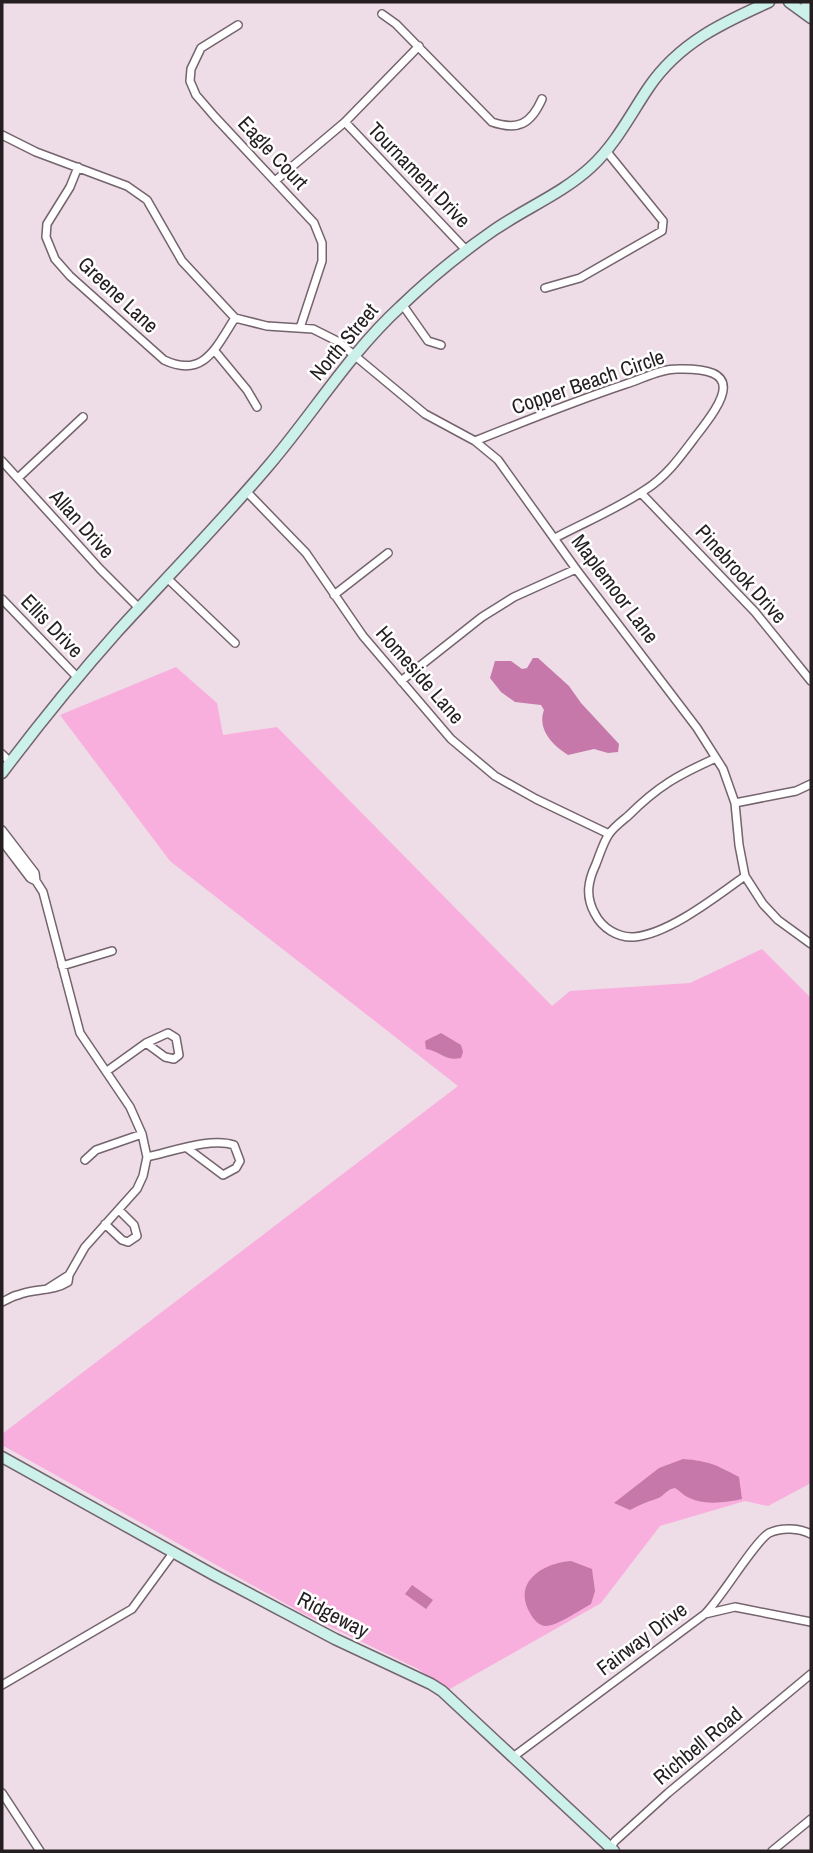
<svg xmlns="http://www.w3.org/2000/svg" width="813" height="1853" font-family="'Archivo Narrow',sans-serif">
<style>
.green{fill:#f8afdd}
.water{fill:#c578a9}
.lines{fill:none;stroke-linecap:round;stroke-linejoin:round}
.street-casing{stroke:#74646d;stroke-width:10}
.secondary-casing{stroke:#74646d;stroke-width:13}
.street{stroke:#fff;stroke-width:7}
.secondary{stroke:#ccf1ea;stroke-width:10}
.labels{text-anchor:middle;stroke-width:5;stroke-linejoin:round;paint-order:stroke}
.street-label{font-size:21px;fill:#241e21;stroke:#fff}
</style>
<rect width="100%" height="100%" fill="#eedce7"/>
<path class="green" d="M176,667L217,703L223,735L277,727L552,1006L570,991L690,983L762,949L811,998V1483L768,1506L745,1501L660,1526L601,1603L448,1690L418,1669L304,1614L2,1445V1434L458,1086L170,861L60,715Z"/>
<path class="water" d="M533,658H538L569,686L581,703L619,744L618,752L608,753L594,749L568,755C552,745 537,729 544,710L541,705L515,702L501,692L490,678L495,661H511L522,669L527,668Z
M441,1033L461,1045L463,1052L461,1058C446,1062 438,1050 426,1049L425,1041Z
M683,1459C710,1461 716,1465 739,1477L742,1499C724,1503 701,1506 684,1495C681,1493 679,1490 675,1488C666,1489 665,1496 656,1499C646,1502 640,1505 630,1510L614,1503L659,1468Z
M571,1561L592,1569L595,1591L591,1604C580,1610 557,1626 546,1626C539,1626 533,1619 530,1613C512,1582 543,1563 571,1561Z
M412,1585L433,1600L426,1609L405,1594Z"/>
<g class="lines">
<defs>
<path id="street" d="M382,14L396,24L492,122C518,131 531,124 542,99
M238,25L201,48L191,69L190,81L196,95L215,117L314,223L322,243V261L300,328
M345,122L467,251
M2,135L36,152L127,186L147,200L182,261L235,318L267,326L313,329L337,341L425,414L475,441L498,460L576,569L697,728L723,769L735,803L739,845L745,876L763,904L778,920L811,944
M78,167L70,187L47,224L46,237L55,259L70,276L164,360C204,379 216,347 235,318
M275,181L345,122L419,46
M545,288L580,278L662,231L663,221L607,152
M402,304L428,341L441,345
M214,350L247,390L257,407
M475,441C525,421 575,401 626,384C642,379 660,369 677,369C746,367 725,399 696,436C681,456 667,476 645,490C617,509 585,522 555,538
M2,461L100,569L139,608
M18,478L83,417
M246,491L306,553L363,636L451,739L495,776L536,799L609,834
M641,493L755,612L811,681
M167,578L235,643
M334,595L388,553
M2,599L78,678
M401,681L482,617L514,597L576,569
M2,754L10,762
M716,758C678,775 658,786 628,816C622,821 614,827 609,834C603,843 600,854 596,864C588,881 585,896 595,914C602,928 618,938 634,937C669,934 717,896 745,876
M735,803L796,791L811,784
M2,830L35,873L36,881
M2,841L30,878L36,881L43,892L80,1033L130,1107L142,1134L147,1157L143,1176L137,1189L85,1247L69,1275L68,1282C52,1292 36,1288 18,1295C12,1296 7,1300 2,1302
M62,966L112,951
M107,1071L146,1043L168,1033L176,1038L179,1055L174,1059L165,1057L146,1043
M147,1157C171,1152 211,1137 234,1145L240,1161L236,1168L223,1175L187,1148
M85,1160L96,1150L142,1134
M105,1224L122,1240L128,1242L137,1236L134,1225L119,1210
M47,1289L69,1275
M705,1614C722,1597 755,1541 769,1533C782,1527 799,1528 811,1534
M2,1685L132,1609L173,1553
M513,1757L705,1614L735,1607L811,1622
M2,1793L40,1851
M608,1851L615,1841L668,1793L811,1674
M772,1851L811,1819"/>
<path id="secondary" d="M789,2L811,18
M806,2L811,16
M2,773C39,724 77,677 117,632C168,576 221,522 270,464C314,412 350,353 400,307C428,280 462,252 494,230C526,208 563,193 591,167C616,144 630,115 649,87C679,43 722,23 769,2
M2,1457L214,1575L335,1639L431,1684L442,1691L614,1851"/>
</defs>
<use href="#street" class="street-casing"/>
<use href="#secondary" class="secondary-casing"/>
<use href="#street" class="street"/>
<use href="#secondary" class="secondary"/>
</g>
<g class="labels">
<g class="street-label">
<text transform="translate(273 153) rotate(47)" y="7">Eagle Court</text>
<text transform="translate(419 175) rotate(46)" y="7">Tournament Drive</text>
<text transform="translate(118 295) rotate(43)" y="7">Greene Lane</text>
<text transform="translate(344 342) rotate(-50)" y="7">North Street</text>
<text transform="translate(588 382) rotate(-19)" y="7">Copper Beach Circle</text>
<text transform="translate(82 524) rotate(48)" y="7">Allan Drive</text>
<text transform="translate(741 574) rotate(48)" y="7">Pinebrook Drive</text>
<text transform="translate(615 589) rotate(53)" y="7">Maplemoor Lane</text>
<text transform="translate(52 626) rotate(46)" y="7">Ellis Drive</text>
<text transform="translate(420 675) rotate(49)" y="7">Homeside Lane</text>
<text transform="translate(333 1615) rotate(27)" y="7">Ridgeway</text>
<text transform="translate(642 1639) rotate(-37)" y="7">Fairway Drive</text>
<text transform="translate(698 1746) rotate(-40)" y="7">Richbell Road</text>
</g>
</g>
<rect width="813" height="1853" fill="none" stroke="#241e21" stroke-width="7"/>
</svg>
